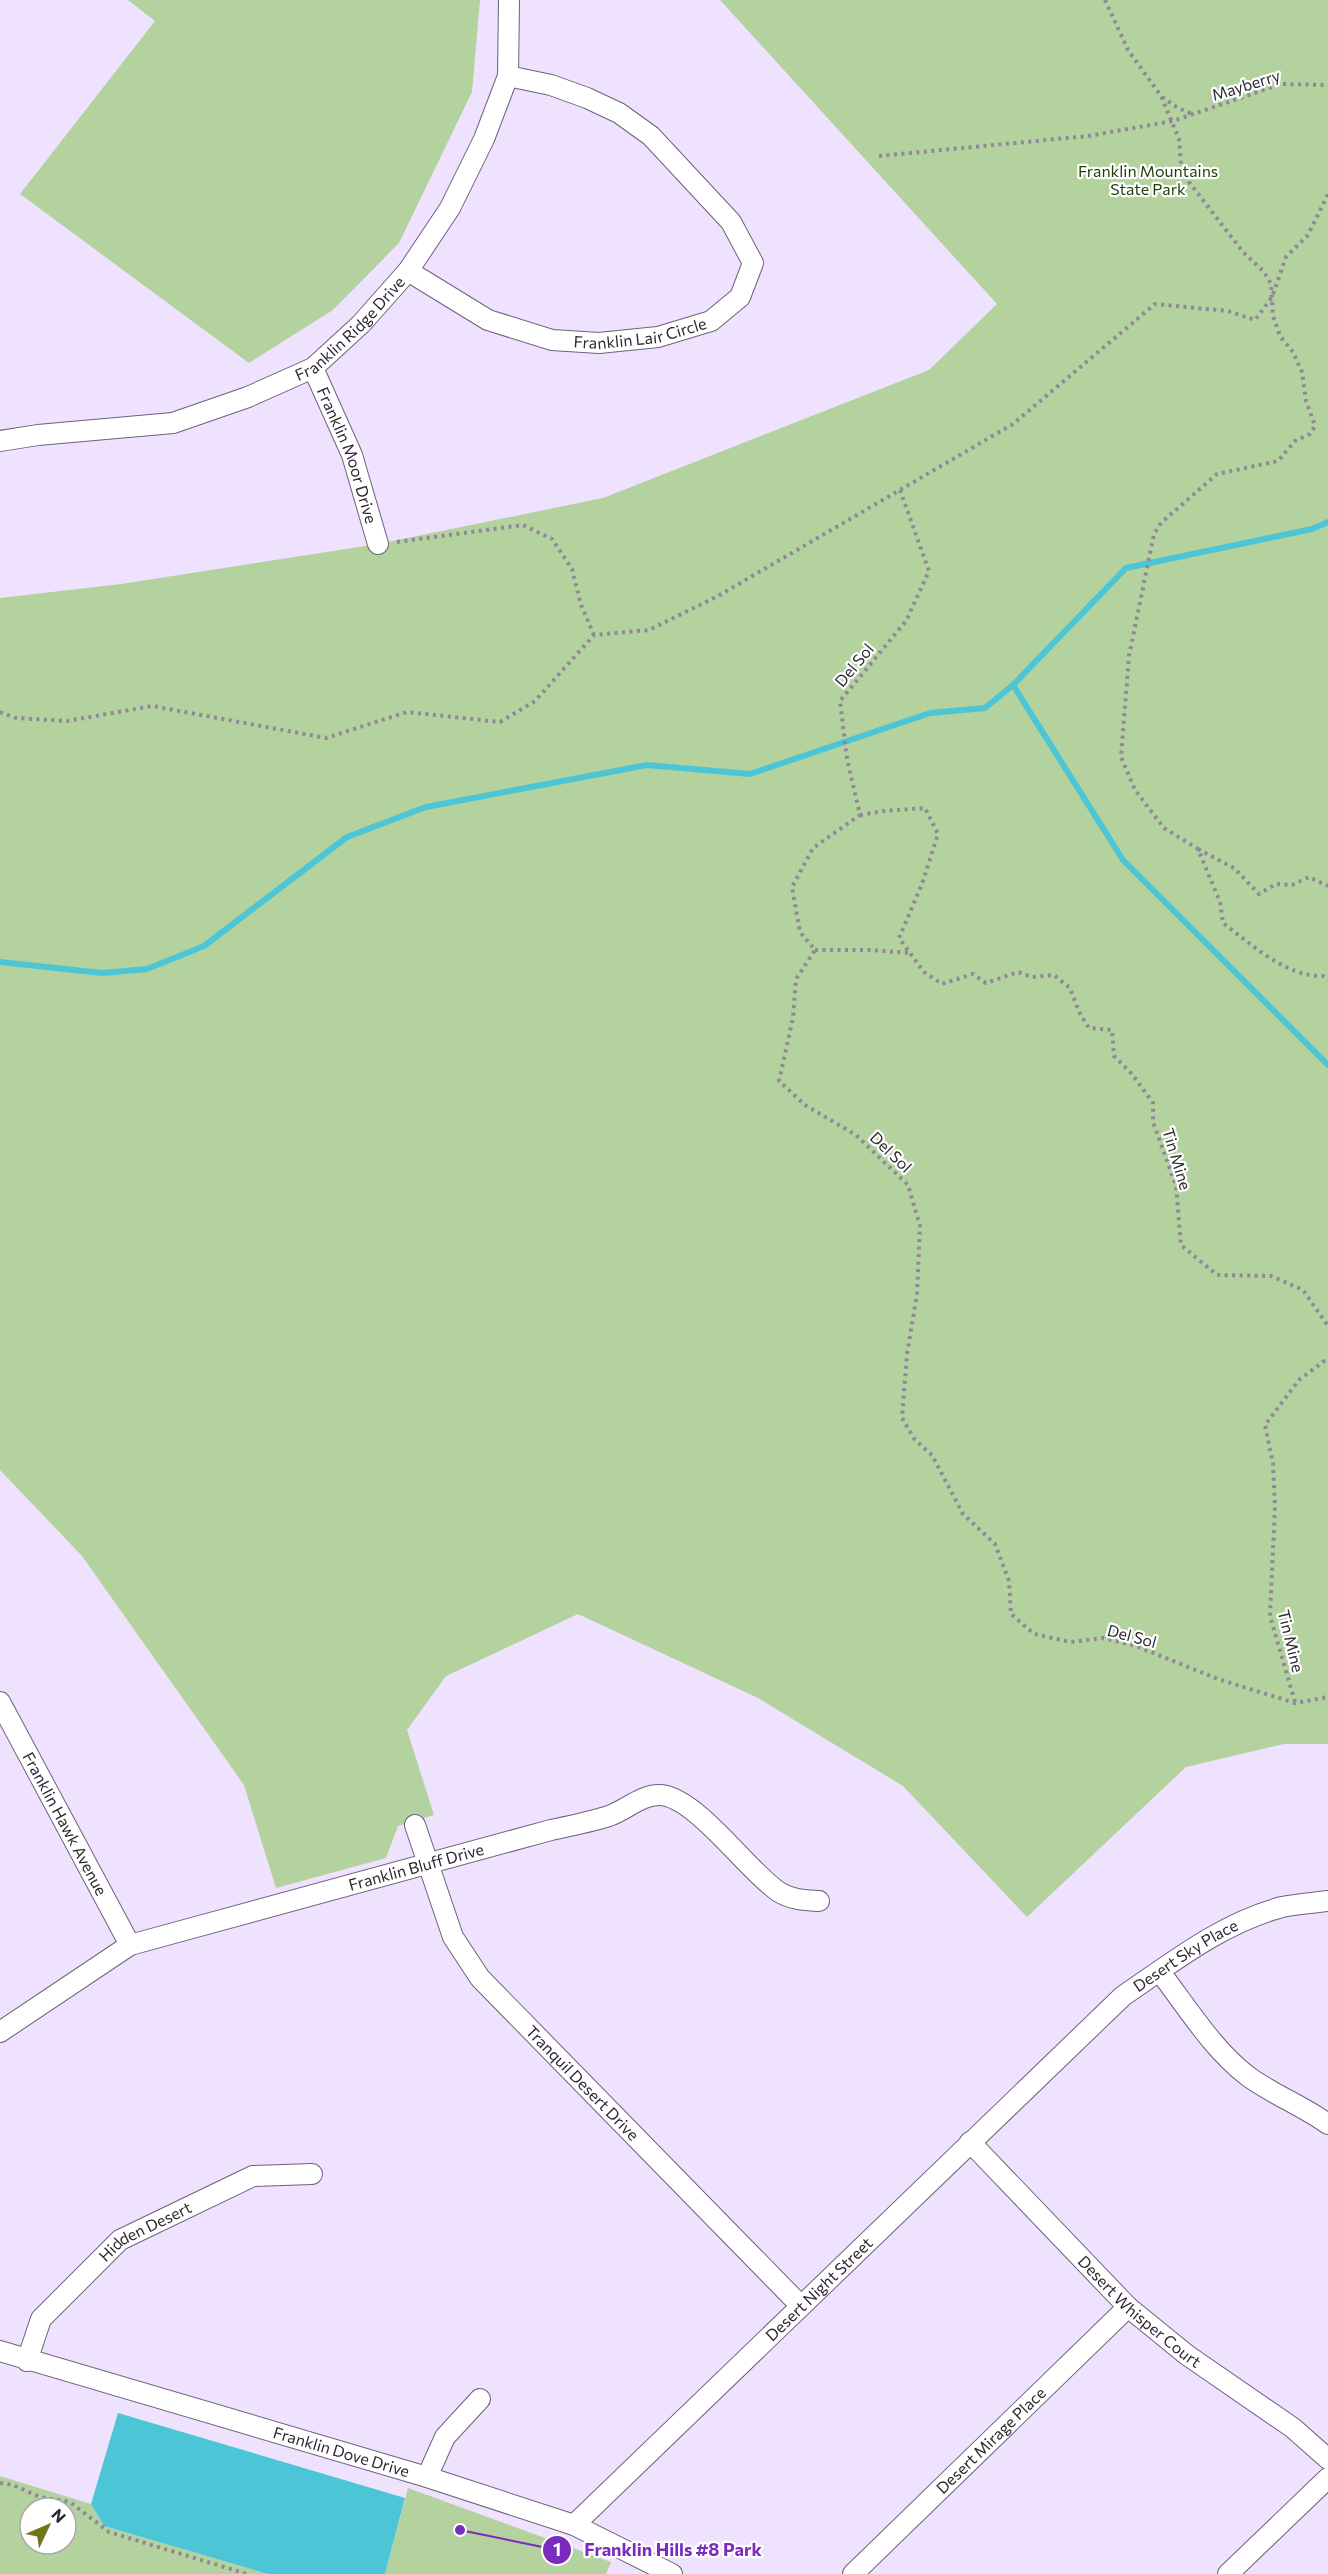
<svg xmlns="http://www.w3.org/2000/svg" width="1328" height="2574" font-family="Commissioner,sans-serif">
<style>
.green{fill:#b3d29d;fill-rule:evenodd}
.water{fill:#4cc6d6}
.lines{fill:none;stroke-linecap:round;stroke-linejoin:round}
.stream{stroke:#4cc6d6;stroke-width:6}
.minor-casing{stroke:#6d6279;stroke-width:22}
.path{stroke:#90879a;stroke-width:4;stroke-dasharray:3 4.5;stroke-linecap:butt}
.minor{stroke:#fff;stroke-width:20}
.labels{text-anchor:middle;stroke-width:4.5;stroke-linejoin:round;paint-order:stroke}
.street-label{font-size:16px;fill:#2d2832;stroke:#fff}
.park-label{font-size:16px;fill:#253f0b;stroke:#fff}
.leader{fill:none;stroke:#7b2cbf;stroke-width:2}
.callout-dot{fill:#7b2cbf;stroke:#fff;stroke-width:2}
.mark-label{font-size:18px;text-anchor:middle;font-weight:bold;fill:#fff}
.callout-label{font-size:18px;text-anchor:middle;font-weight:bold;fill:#7b2cbf;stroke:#fff;stroke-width:4.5;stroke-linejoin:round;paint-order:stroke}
</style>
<rect width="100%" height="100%" fill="#efe2fe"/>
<path class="green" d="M128,0H480L472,92L399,243L333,310L249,363L20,194L155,21Z
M720,0H1328V1744H1284L1186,1767L1027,1917L903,1786L758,1698L578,1614L446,1676L407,1730L434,1815L398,1826L386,1858L276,1888L244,1785L82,1556L0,1470V598L121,584L378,544L603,498L929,370L997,304Z
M0,2476L91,2504L104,2526L268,2574H0ZM30,2508H66V2544H30Z
M408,2488L611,2562L606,2574H385Z"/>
<path class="water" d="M118,2413L405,2498L385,2574H268L104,2526L91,2504Z"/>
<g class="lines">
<path class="stream" d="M1013,685L1123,860L1328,1065
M0,962L102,973L147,969L204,946L347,837L426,807L647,765L750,774L930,713L985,708L1013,685L1126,568L1312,529L1328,522"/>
<defs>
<g id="minor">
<path id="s1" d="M408,271L488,320L552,340L599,343L658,337L711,321L740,297L753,263L731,222L651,136L619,113L587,98L551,85L508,76"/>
<path id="s2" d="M313,368L352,455L378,544"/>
<path id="s3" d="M0,441L38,435L173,423L248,397L313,368L361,324L408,271L450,208L484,139L508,76L509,0"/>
<path id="s4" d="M0,1702L130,1945"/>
<path id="s5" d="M415,1825L453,1937L480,1978L801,2306"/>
<path d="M1160,1972C1187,2007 1213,2050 1249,2077C1274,2095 1303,2106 1328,2124"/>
<path id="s6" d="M0,2032L130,1945L551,1830C570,1826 590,1822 609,1816C626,1810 641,1795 659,1795C695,1795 749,1873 779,1892C792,1900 805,1900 819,1901"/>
<path id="s7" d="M970,2142L1128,2307L1187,2355L1293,2428L1328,2459"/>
<path id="s8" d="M0,2351L427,2477L574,2525L672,2574"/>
<path id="s9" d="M27,2361L41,2319L120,2240L253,2176L312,2174"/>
<path d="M427,2477L445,2437L480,2399"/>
<path id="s10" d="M574,2525L1123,1996C1173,1962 1222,1923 1282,1907C1297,1904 1313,1903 1328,1901"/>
<path id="s11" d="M853,2574L1128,2307"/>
<path d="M1228,2574L1328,2478"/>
</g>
</defs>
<use href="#minor" class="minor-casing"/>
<path class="path" d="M1105,0L1128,50L1161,96L1179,139L1181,164L1189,182L1243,252L1264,272L1271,284L1273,316L1280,336L1293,352L1302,372L1306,401L1315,426L1310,434L1295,441L1278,461L1217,474L1161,523L1154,534L1129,656L1121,757L1135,790L1164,828L1198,849L1220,902L1223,923C1251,944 1286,977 1323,976L1328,980
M1162,97L1178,108L1192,114
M879,156L1088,136L1173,121L1281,84L1328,85
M900,490L929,571L906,621L840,701L847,759L860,815L813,848L792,887L800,932L815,950L796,979L793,1018L779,1081L805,1105L856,1135L908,1185L920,1226L917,1294L907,1354L902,1418L915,1440L932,1455L963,1514L995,1544L1009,1581L1011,1614L1034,1634L1071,1642L1103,1638L1136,1646L1218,1679L1295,1703L1328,1697
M397,542L523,525L552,539L572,569L581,605L594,635
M0,712L16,718L67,721L152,706L326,738L407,712L500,722L535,701L594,635L649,630L718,596L1013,424L1155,304L1228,311L1255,320L1272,297L1286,257L1308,235L1328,194
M860,815L884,811L925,808L938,834L922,884L899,938L924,972L942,984L973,974L986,983L1018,972L1032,977L1054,975L1070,988L1079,1012L1089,1028L1112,1030L1114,1056L1132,1074L1153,1103V1122L1176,1186L1181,1245L1217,1275L1271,1276L1303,1290L1328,1326
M1198,849L1234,868L1259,894L1276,884L1292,885L1309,877L1328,886
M815,950H871L910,953
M1295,1702L1270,1616L1275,1506L1273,1464L1265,1425L1299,1380L1328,1358
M0,2483L13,2485L40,2497L70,2502L109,2532L247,2574"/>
<use href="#minor" class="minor"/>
</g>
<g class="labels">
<g class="street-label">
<text transform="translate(1246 85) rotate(-17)" y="6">Mayberry</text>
<text dy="6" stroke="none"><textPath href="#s3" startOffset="378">Franklin Ridge Drive</textPath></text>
<text dy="6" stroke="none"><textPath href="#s1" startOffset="250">Franklin Lair Circle</textPath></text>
<text dy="6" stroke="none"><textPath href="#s2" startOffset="94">Franklin Moor Drive</textPath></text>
<text transform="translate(854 665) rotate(-50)" y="6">Del Sol</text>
<text transform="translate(891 1152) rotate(44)" y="6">Del Sol</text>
<text transform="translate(1177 1159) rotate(73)" y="6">Tin Mine</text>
<text transform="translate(1132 1636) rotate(15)" y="6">Del Sol</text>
<text transform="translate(1291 1641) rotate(76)" y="6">Tin Mine</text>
<text dy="6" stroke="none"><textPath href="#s4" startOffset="138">Franklin Hawk Avenue</textPath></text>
<text dy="6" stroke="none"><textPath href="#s6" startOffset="453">Franklin Bluff Drive</textPath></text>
<text dy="6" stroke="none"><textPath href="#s10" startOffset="837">Desert Sky Place</textPath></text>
<text dy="6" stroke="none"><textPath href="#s5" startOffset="314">Tranquil Desert Drive</textPath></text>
<text dy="6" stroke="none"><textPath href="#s9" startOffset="182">Hidden Desert</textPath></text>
<text dy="6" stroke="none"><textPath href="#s10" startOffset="340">Desert Night Street</textPath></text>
<text dy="6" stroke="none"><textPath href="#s7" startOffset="240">Desert Whisper Court</textPath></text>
<text dy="6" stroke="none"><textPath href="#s11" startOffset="192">Desert Mirage Place</textPath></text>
<text dy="6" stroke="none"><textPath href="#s8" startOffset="356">Franklin Dove Drive</textPath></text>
</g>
<g class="park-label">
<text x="1148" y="177">Franklin Mountains<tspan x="1148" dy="18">State Park</tspan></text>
</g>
</g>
<path class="leader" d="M460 2530L557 2550"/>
<g class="callout-dot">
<circle cx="460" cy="2530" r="6"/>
<circle cx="557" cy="2550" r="15"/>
</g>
<g class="mark-label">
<text x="557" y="2556">1</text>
</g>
<g class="callout-label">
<text x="673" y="2556">Franklin Hills #8 Park</text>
</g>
<g transform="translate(48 2526) rotate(46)"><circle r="28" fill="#ffffff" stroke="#aba9ad" stroke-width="1.5"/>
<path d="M0-4.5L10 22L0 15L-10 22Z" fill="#70751c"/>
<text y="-9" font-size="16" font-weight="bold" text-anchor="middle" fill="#2d2832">N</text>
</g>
</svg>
